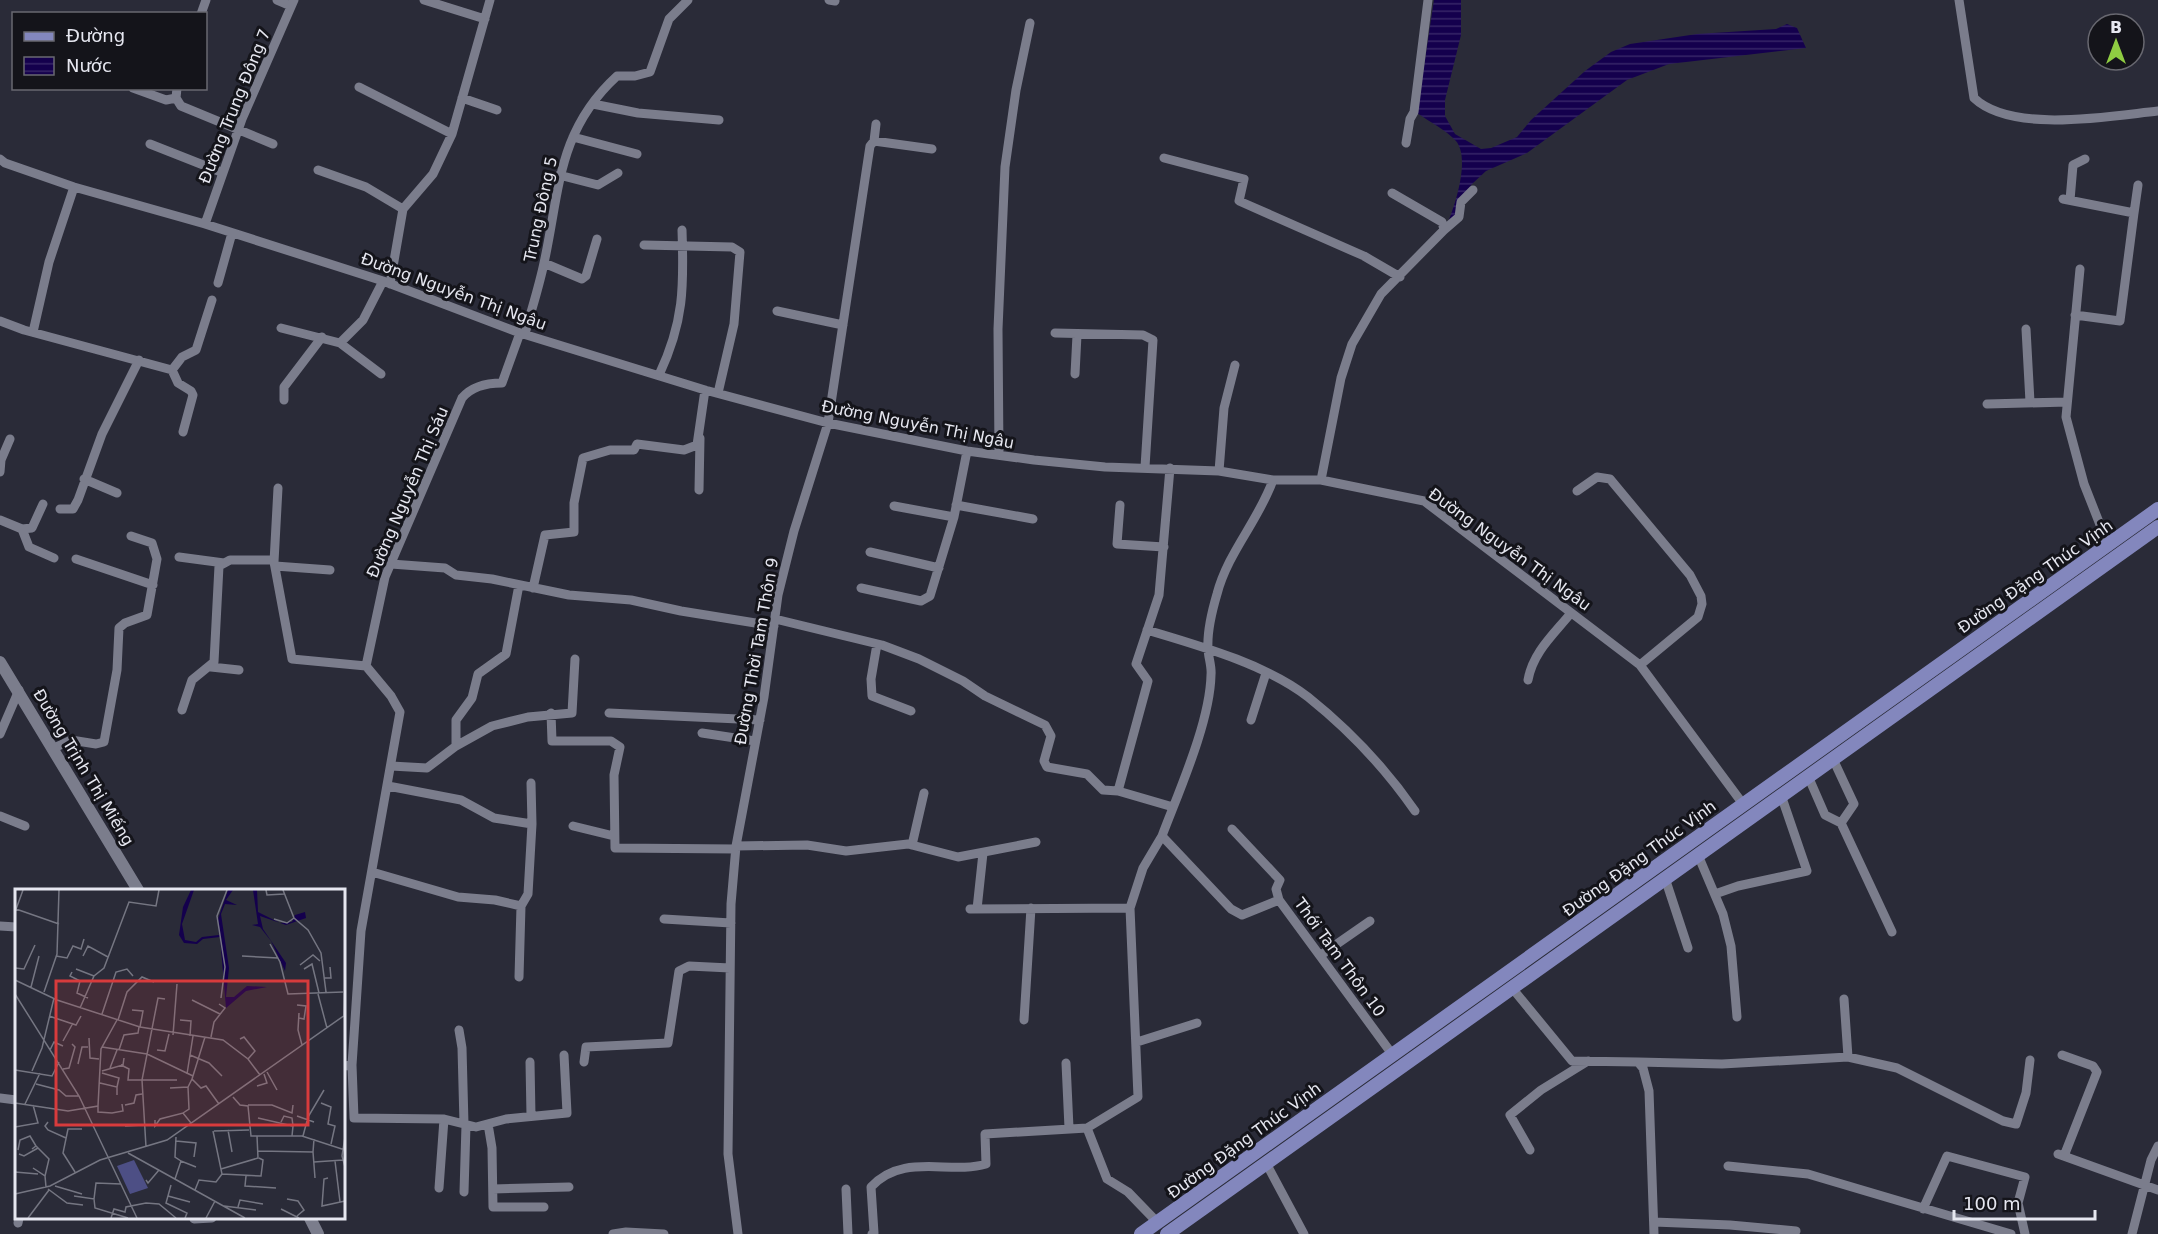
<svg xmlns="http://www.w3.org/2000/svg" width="2158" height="1234" font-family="'DejaVu Sans',sans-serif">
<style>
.water{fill:url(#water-rules)}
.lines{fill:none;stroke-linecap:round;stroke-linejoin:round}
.street{stroke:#7b7d8c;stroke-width:9}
.secondary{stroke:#7b7d8c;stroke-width:12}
.primary{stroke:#8387bd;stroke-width:14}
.labels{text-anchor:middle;stroke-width:6;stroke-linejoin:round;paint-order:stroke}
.street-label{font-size:16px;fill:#e6e7f0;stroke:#14141a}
.inset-road{fill:none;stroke:#757682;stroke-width:1.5}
.view{fill:#d83b3c;fill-opacity:0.15;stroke:#d83b3c;stroke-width:3}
.inset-edge{fill:none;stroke:#e6e7f0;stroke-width:3}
</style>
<defs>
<pattern id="water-rules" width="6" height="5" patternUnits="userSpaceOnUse" patternTransform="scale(1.5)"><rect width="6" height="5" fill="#14004d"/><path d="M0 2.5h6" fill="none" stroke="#362567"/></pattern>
</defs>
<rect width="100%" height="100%" fill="#2a2b38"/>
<path class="water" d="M1434,0H1461V35L1445,100V116L1455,134L1481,149L1491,148L1517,137L1531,120L1585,71L1611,52L1630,44L1697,34L1776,29L1787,24L1797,28L1806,48L1669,64L1627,80L1527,153L1486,171L1472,184L1460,200L1458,216L1449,220C1456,202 1470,158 1456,141C1446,130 1430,122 1417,113Z"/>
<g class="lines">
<path class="street" d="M277,0L291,6
M424,0L485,19
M829,0L835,1
M1959,0L1974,98C2012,134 2110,116 2158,111
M201,14L206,0
M359,87L452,134
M133,88L166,100L176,98
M177,88L176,98L181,106L273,144
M462,98L497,110
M593,104L638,113L719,120
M573,137L637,154
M874,141L876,124
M1406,143L1410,119L1414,112L1428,0
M150,144L221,172
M1164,158L1244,179L1239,201L1364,256L1400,277
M0,159L5,163L74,187L205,224L383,281L520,333L705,390L828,423L967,451L1034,460L1105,467L1219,471L1273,480H1321L1424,501L1640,665L1743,804
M318,170L366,187L403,209
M559,175L598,185L618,173
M2063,199L2134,213L2120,321L2075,315
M2070,200L2073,165L2085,159
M2134,213L2138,185
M205,224L242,119L294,0
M1444,230L1459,217L1461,202L1473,190
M644,245L732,247L740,252L734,324L718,393
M544,263L582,279L586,276L597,239
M2080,269L2066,417L2084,484L2108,545
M218,283L232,233
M390,284L403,209L433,174L452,134L490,0
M777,311L843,325
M0,321L24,330L172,370L182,357L196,350L212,300
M281,328L340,343
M2026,329L2030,402
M33,332L49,262L74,187
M1055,333L1143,335L1153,340L1145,467
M525,334C531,311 539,287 544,263C560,190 557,131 617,76H635L650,72L669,19L688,0
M172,370L178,383L191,391L193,395L183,432
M381,374L340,343L363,320L383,281
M1075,374L1077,335
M659,375C684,322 684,287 682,230
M284,400V387L322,337
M1987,404L2067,402
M999,455L998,329L1005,167L1016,90L1030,23
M1219,471L1224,408L1235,365
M0,472L1,460L10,439
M84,479L117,493
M1273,480C1259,520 1228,552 1217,594C1212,611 1207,630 1208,648C1208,657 1212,666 1211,675C1210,722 1179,791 1162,836L1231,909L1242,915L1279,900L1392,1054
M1321,480L1341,378L1352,344L1381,294L1444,230L1442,222L1392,193
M278,488L274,562L292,659L366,666
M699,490L700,438
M1577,491L1597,477L1610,479L1690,575L1701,596L1702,604L1698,617L1640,665
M956,505L1033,519
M1120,505L1117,544L1164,547
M894,506L954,517
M60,509H73L78,500L102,434L139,360
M0,520L22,529L29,547L54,558
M22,529L32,528L43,504
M870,552L939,568
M179,557L224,563
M76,559L153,585
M391,564L445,568L456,575L492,579L569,595L631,600L681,611L774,626
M275,566L330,570
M533,588L545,535L574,532V503L583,458L610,450H634L637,444L684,450L697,445L705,390
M861,588L921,601L930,596L954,517L967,451
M775,619L882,645L919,659L963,681L985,696L1045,725L1051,736L1044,761L1047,767L1087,774L1103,790L1118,791L1173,807
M1147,630C1197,645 1266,664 1308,697C1348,729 1386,769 1415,811
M877,644L871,679L872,696L911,711
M211,667L239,670
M1528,680C1533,652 1554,634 1571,613
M182,710L192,680L214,662L219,566L230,560H274
M551,713L552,741H611L620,747L614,775L615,848L736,849
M609,713L760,720
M1251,720L1266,673
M702,733L755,741
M0,734L19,690
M456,746V720L472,698L478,674L506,654L519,585
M54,748L71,740L96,744L104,742L117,670L119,628L125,623L147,615L157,559L152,543L131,536
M1833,759L1854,804L1841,823
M391,766L427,768L456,746L492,726L528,717L572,713L575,659
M1808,776L1825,815L1841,823L1892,932
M531,783L532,824
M388,786L461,800L494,818L532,824L528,894L521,906
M1118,791L1148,681L1136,664L1159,595L1170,468
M0,816L25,826
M573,826L614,836
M1232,829L1280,880L1276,889L1279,900
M912,845L924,793
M736,846L807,845L846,851L908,844L958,857L1036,842
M1698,855L1723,914L1731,946L1737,1017
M372,872L458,897L495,900L521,906L519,977
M1665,878L1688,948
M1715,894L1738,886L1807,871L1781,795
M970,909L1130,908L1143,868L1162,836
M977,909L983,853
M664,919L731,923
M0,926L16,927
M1321,955L1370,921
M1512,988L1572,1061L1638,1062L1643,1068L1649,1091L1654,1234
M1844,999L1848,1057
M1024,1020L1031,908
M459,1030L462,1048L464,1124
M1137,1042L1197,1023
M2062,1055L2093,1066L2097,1072L2064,1156
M530,1062L531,1116
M584,1062L586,1047L668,1043L679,971L689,966L730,968
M1638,1062L1722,1064L1848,1057L1897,1068L2003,1121L2016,1124L2026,1093L2030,1060
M1066,1063L1069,1128
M352,1065L354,1118L444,1119L476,1127L506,1119L567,1113L564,1055
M344,1066L352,1065L361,931L400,712L391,696L366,666L385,577L462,398C472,386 486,383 502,383L520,333
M0,1098L16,1100
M488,1124L492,1148L493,1207H544
M1087,1128L1138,1097L1130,908
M1530,1150L1510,1115L1541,1090L1588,1061
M2058,1154L2158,1190
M1266,1163L1304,1234
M1728,1166L1808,1174L2011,1234
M439,1188L444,1119
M493,1189L569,1187
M846,1189L848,1234
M464,1192L466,1125
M1923,1209L1947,1156L2025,1177L2018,1203L2025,1234
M194,1219L212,1218
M1654,1222L1730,1225L1796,1231
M18,1223L19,1218
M613,1234L626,1232L664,1234
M738,1234L728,1154L731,904L736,846L764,697L778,595L794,531L828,423L870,146L874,141L932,149
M872,1234L874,1233L871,1187C903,1152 949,1175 986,1164L985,1134L1087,1128L1107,1179L1128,1192L1157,1222
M2132,1234L2151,1160L2158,1146"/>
<path class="secondary" d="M0,662L138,890
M310,1218L318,1234"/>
<path class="primary" d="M1141,1234L2158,509
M1167,1234L2158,527"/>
</g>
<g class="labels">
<g class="street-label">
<text transform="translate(234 106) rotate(-68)" y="6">Đường Trung Đông 7</text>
<text transform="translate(540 209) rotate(-78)" y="6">Trung Đông 5</text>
<text transform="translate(454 291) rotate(20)" y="6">Đường Nguyễn Thị Ngâu</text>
<text transform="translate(918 424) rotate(11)" y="6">Đường Nguyễn Thị Ngâu</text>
<text transform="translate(407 492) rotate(-67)" y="6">Đường Nguyễn Thị Sáu</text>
<text transform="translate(1510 549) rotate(36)" y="6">Đường Nguyễn Thị Ngâu</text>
<text transform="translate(2035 576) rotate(-35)" y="6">Đường Đặng Thúc Vịnh</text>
<text transform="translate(756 651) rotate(-80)" y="6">Đường Thời Tam Thôn 9</text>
<text transform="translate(84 767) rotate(59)" y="6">Đường Trịnh Thị Miếng</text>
<text transform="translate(1639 858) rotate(-36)" y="6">Đường Đặng Thúc Vịnh</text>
<text transform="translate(1340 957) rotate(54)" y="6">Thới Tam Thôn 10</text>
<text transform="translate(1244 1140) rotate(-36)" y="6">Đường Đặng Thúc Vịnh</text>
</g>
</g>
<g transform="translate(15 889)">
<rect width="330" height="330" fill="#2a2b38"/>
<path d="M119,271L133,299L115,305L102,277Z" fill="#4d4f85"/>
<path d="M176,1H179L167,35L170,51L181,53L187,48L204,46L203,30L213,1H218L211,11L222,16L210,15L206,25L214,79L211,108H219L232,97L252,98L231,102L211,119L205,48L188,50L182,55L169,54L164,46L168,18ZM238,1H242L243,23L265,34L277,33L280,26L290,23L291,29L271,36L245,27L248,40L271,74L270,82L256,52L245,38L237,36L243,35Z" fill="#14004d"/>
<path class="inset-road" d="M251,1L252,6L269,5M268,1L279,29L293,41L306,64L311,103M1,20L44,35M0,23L8,1M259,30L272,34L279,29M255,55L265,73L273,105L328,103M41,67L52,69L58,57L66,60L69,50M68,67L73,57L93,68M227,67L263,69M285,76L298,66L305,72M0,79L9,80L20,56M61,80L79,87M289,80L297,75L304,104M57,83L55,87L65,92L62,104L73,109M309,89H316L315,78M0,91L42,111L125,138L208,151L233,170L245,186M16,98L24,67M29,103L42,65L44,1M0,105L64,207L122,329M303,105L312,139M206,109L210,78L202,27L212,1M177,111L205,125M282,116L291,117L289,130L284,129M65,119L79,87L89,79L114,13L141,17L144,1M117,121L128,122L125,138M284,124L283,141L287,156M87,125L101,83L112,80L118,87M329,126L330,91M34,127L61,136L66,127M103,131L112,103L127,88L139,93M165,131L176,132L175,147M158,146L162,95M190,148L177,190L186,199L191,197L204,215M196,148L199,133L210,119L204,115M74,149L75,169L84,170M225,150L229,148L240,162L233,170M48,152L58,134M87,158L132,165M35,161L39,153L48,157M104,161L109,146L123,144L124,138M142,161L150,162L154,145M132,165L178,187M175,166L194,174L207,187M63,175L67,158H73M106,176L114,180L113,191H127M95,179L102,161M48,180L54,179L60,158L57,155M0,181L37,187L44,173M17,182L27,159L39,109M87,182L108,176L109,169M252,183L262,201M87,184L104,189L102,198M172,185L178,147M127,191H162M85,194L102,198V206M21,195L44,201L51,207H64M242,197L252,194L249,185M155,199L173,198L177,190M218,208L225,216L233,217L236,247H287L330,261M0,214L53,222L83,217L86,160L102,131M306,214L316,218L313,235L320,237L316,255M10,215L25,184M110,216L119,214L121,206L127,205M233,216H257L277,224L278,216M83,217V223L97,224L108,222L107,215M168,224L174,220L173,198M282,227L299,233M243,229L278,237L277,247M140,231V237L145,230L168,224L176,234M33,233L30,237L33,241L51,249M266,233L269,227L277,229L278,237M110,237L128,236M0,238L23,234L18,216M213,241L217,263M199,242L234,241M288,247L293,228L309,201M161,248L160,268L166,272M330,248L327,267L330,278M161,252L181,254L179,268M131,258L127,191L143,109L150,110M17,260L21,257L34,270L30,287M3,261L5,251L15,247L21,257M243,262L298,263L299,250M298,263L300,289M113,264L230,329M4,265L9,267L23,259M320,272L325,313M299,273L328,271M18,279L30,287L31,298M206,280L243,269L242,247M0,283L23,285M60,283L48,264L53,240H67M207,285L246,287L248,271L244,269M231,287L230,297L261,299M313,289L309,290L307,317L330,312M160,290L166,272L181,278M131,291L133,294L144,281M156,296L151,314L172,324L170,329M40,297L67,305M33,300L52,314L68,316M180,301L184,291L201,293L207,285L198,242M0,305L35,297L85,271L152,251L330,126M59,307L79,310L81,294L106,295M153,307L175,313M79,310L80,319L113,329M272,310L283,312L289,321L282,327M209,317L241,321M223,318L225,311L248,315M266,320L284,329M13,329L34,301M96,329L99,320L110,323L111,318L131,314L144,315L161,329M191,329L200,312"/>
<path class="view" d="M41,92H293V236H41Z"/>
<rect width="330" height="330" class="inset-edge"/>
</g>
<rect x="12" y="12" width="195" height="78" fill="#14141a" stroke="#686870" stroke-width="1.5"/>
<rect x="24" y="32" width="30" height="9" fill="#8387bd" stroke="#686870" stroke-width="1.5"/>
<text x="66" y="42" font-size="18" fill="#e6e7f0">Đường</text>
<rect x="24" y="57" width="30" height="18" fill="url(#water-rules)" stroke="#686870" stroke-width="1.5"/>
<text x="66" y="72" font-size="18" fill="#e6e7f0">Nước</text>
<g transform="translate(2116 42)"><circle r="28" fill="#14141a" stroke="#686870" stroke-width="1.5"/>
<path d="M0-4.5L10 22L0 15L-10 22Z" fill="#8fcd42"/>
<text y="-9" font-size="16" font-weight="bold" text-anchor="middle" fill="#e6e7f0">B</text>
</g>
<path d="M1954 1210v9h141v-9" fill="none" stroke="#e6e7f0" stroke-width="3"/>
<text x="1963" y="1210" font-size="18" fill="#e6e7f0" stroke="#14141a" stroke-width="4.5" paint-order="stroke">100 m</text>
</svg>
